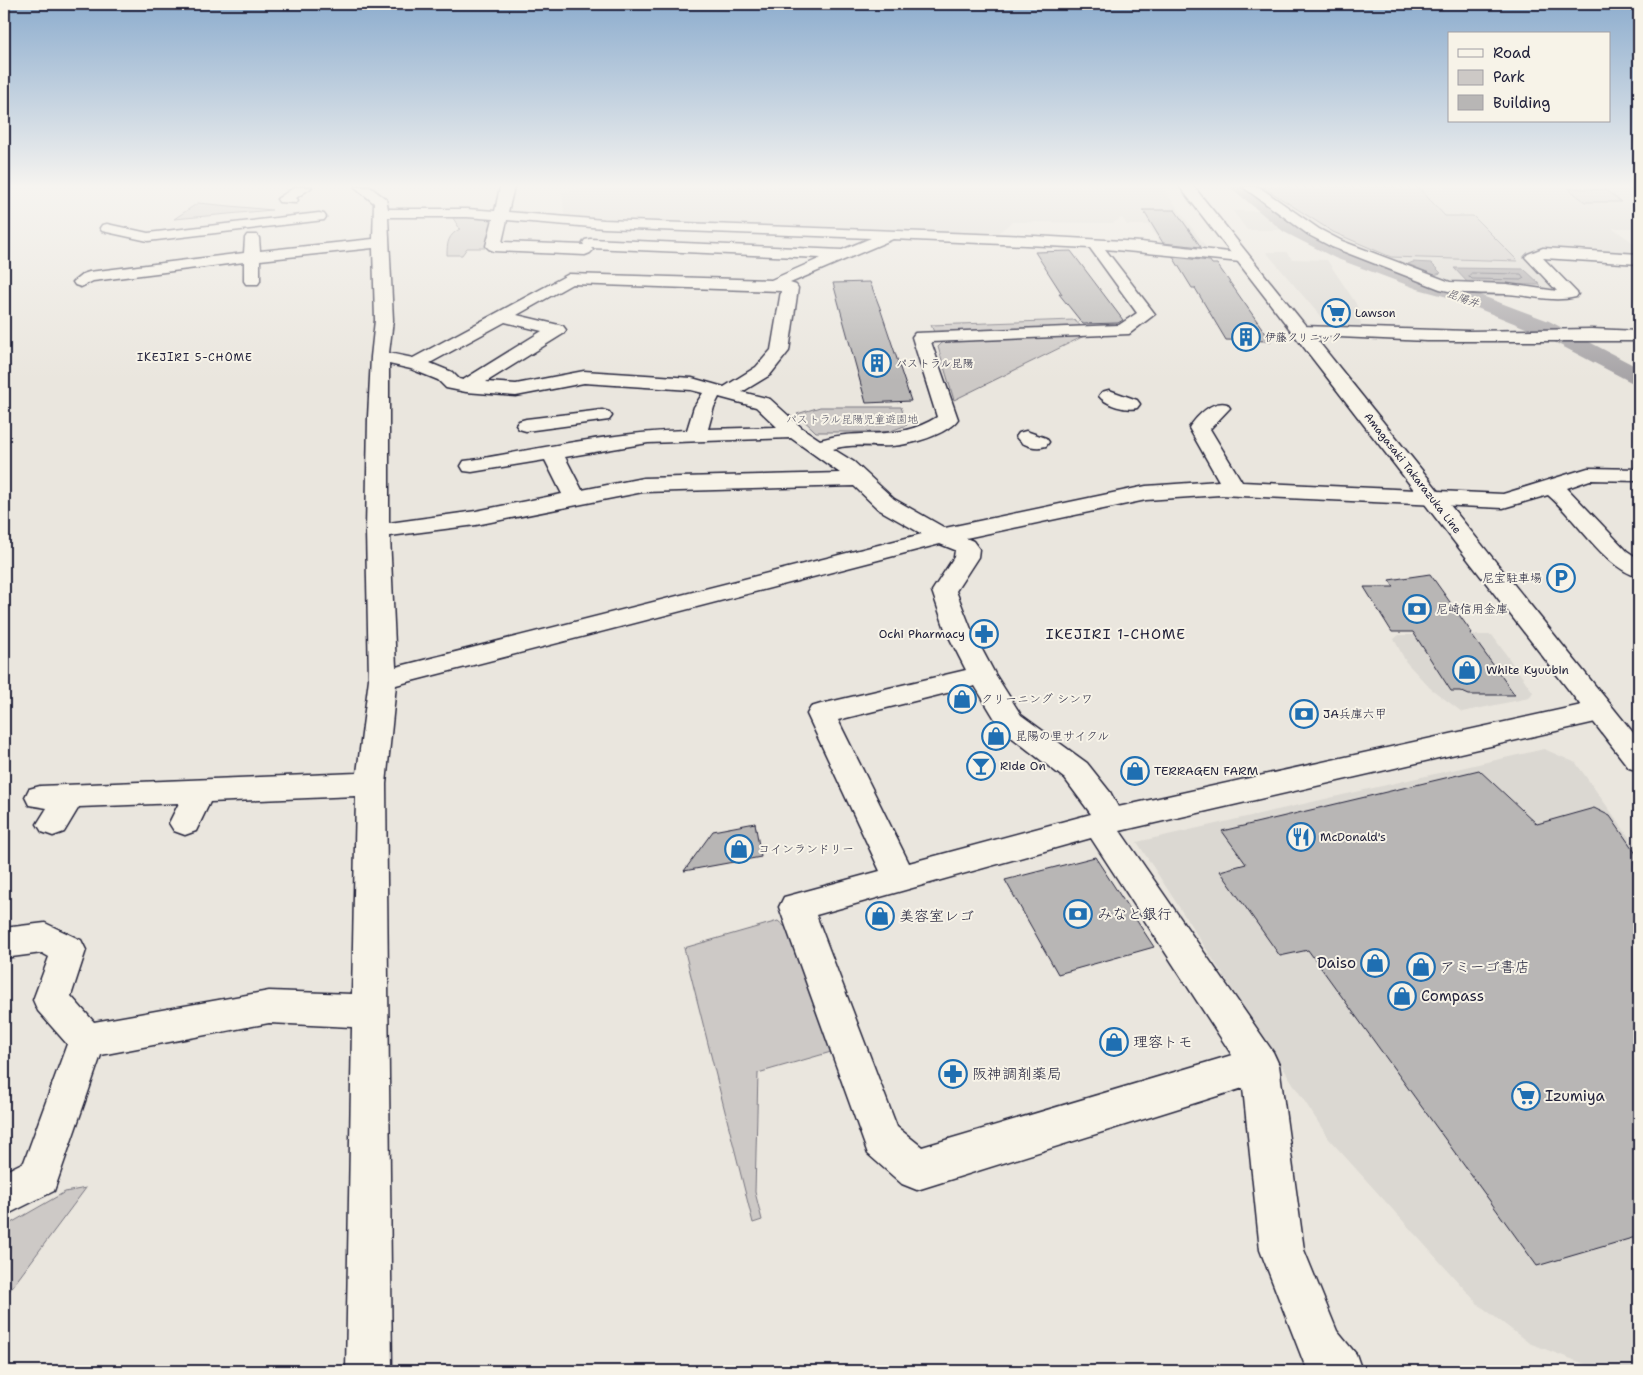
<svg xmlns="http://www.w3.org/2000/svg" width="1643" height="1375" font-family="'Shantell Sans','Klee One',sans-serif">
<style>
.built{fill:#dbd8d2}
.green{fill:#cdc9c6;stroke:#787680}
.water{fill:#a6a3a6;stroke:#716f7b}
.lines{fill:none;stroke-linecap:round;stroke-linejoin:round}
.shore{stroke:#575666;stroke-width:1}
.canal{fill:#a6a3a6;fill-rule:evenodd}
.building{fill:#b8b6b5;stroke:#22223b}
.minor-casing{stroke:#22223b;stroke-width:3}
.secondary-casing{stroke:#22223b;stroke-width:3}
.primary-casing{stroke:#22223b;stroke-width:3}
.minor{fill:#f7f3e8;fill-rule:evenodd}
.secondary{fill:#f7f3e8;fill-rule:evenodd}
.primary{fill:#f7f3e8;fill-rule:evenodd}
.labels{text-anchor:middle;stroke-width:4;stroke-linejoin:round;paint-order:stroke}
.far-water-label{font-size:11px;font-style:italic;fill:#504f60;stroke:#f7f3e8}
.far-poi-label{font-size:11px;fill:#22223b;stroke:#f7f3e8;text-anchor:start}
.far-neighbourhood-label{font-size:11px;letter-spacing:1px;fill:#22223b;stroke:#f7f3e8}
.far-park-label{font-size:11px;fill:#555465;stroke:#f7f3e8}
.far-street-label{font-size:11px;fill:#22223b;stroke:#f7f3e8}
.poi-label{font-size:12px;fill:#22223b;stroke:#f7f3e8;text-anchor:start}
.neighbourhood-label{font-size:14px;letter-spacing:1px;fill:#22223b;stroke:#f7f3e8}
.near-poi-label{font-size:15px;fill:#22223b;stroke:#f7f3e8;text-anchor:start}
</style>
<rect width="100%" height="100%" fill="#eae6de"/>
<filter id="ink" filterUnits="userSpaceOnUse"><feTurbulence type="fractalNoise" baseFrequency=".02" numOctaves="2"/><feDisplacementMap in="SourceGraphic" scale="10" xChannelSelector="R" yChannelSelector="G"/><feConvolveMatrix kernelMatrix="1 2 1 2 8 2 1 2 1" color-interpolation-filters="sRGB"/></filter>
<g filter="url(#ink)">
<path class="built" d="M583,187H1162L1209,251L1162,247L1149,225H1127L1122,218L1113,223L1012,222L998,233L987,234L986,237L576,219L564,214L562,191L581,190Z
M1254,187H1627L1639,196V228H1613L1639,247V257L1535,251L1560,291L1456,287L1328,238Z
M1233,211H1262L1285,230H1247Z
M1266,252H1286L1292,259L1327,260L1355,302L1363,319L1360,320L1362,328L1327,324Z
M1399,635H1492L1533,692L1529,698L1462,712L1430,688L1406,662L1394,639Z
M1544,749L1576,763L1639,851V1371H1603L1529,1343L1478,1304L1329,1139L1137,842Z"/>
<path class="green" d="M1263,187H1418L1445,216H1473L1518,261L1391,257L1333,232Z
M1568,188L1606,190L1621,202H1585Z
M198,203L272,210L174,219Z
M451,215L496,218L485,248H467L462,255H447C447,243 448,235 460,229Z
M1074,320L1082,327L934,332L931,325Z
M1084,336L954,400L938,347L942,343L949,341Z
M820,407H901L907,425L888,432H816L797,414Z
M778,921L795,935L831,1052L758,1073L755,1192L762,1220L753,1223L684,948Z
M86,1188L4,1298V1227L65,1192Z"/>
<path class="water" d="M1413,262L1431,263L1441,273L1434,275L1408,264Z
M1454,268L1524,269L1541,285L1469,284Z"/>
<g class="lines">
<path class="shore" d="M1472,273L1521,274L1524,278L1521,280L1472,279L1469,276Z"/>
<path class="canal" d="M1230,187H1249L1298,224L1349,250L1432,281L1469,291L1549,321L1639,368V384L1631,382L1533,331L1455,299L1418,289L1335,258L1284,232Z"/>
</g>
<path class="building" d="M1143,210H1175L1201,247L1163,243Z
M1071,251L1123,320L1118,323L1083,324L1059,294H1062L1035,252Z
M1173,257L1210,261L1212,264H1217L1271,341L1226,340L1195,288H1192Z
M870,282L880,308L911,401L866,403L833,283Z
M1430,574L1472,633H1470L1515,695H1469L1460,691H1451L1413,632H1392L1364,587H1394L1389,580Z
M1479,770L1537,824L1594,808L1610,816L1639,858V1236L1537,1266L1308,950L1280,956L1220,871L1246,864L1222,831Z
M755,823L761,857L684,871L713,831Z
M1095,857L1154,947L1058,974L1005,880Z"/>
<g class="lines">
<defs>
<path id="minor" d="M295,187H312L296,198L298,200L296,203L279,202L277,199Z
M355,187H370L386,199L388,209H467L495,211L500,187H514L508,212L604,220L1034,236L1141,242L1246,254L1249,257L1246,260L1241,262L1105,249L1155,314L1129,334L931,342L958,419C947,435 910,445 891,446C872,447 852,443 833,449L854,462L894,499L945,528L1146,486L1219,481L1189,428C1197,416 1212,400 1227,404L1230,408L1210,429L1242,482L1503,494L1588,468L1639,469V481L1590,480L1567,488L1627,551L1639,559V577C1605,569 1575,517 1548,495L1503,508L1220,495L1146,500L966,538L973,541L979,549L978,557L956,591L971,629L995,674L1021,715L1087,763L1110,792L1118,807L1600,701L1610,704L1614,711L1610,718L1600,721L1120,831L1273,1052L1279,1065L1304,1250L1337,1331L1356,1354L1362,1371H1310L1304,1363L1260,1250L1243,1088L917,1190L902,1184L868,1154L779,907L784,897L880,871L807,714L811,707L821,704L966,670L945,629L932,591L954,557L955,550L940,544L396,685L386,784L392,1371H346L352,1027L269,1023L101,1055L54,1191L4,1216V1172L24,1162L67,1044L38,1011L33,1000L49,957L42,953L4,958V928L45,923L81,940L86,950L71,996L94,1022L269,991L352,994L356,796L210,802L196,831L185,835L174,831L169,823L179,803L79,807L64,832L53,836L42,832L37,824L47,808L29,805L25,797L29,789L40,786L357,773L369,679L366,531L368,417L371,357L375,320L373,248L260,260V281L258,284H246L244,281V262L93,281L81,287L75,285L73,282L83,274L89,272L244,253L245,238L247,235H257L259,238L260,251L373,239L374,203ZM388,217H467L493,219L486,246L489,249L494,251L585,255L590,253L593,250L591,248L821,258L771,280L569,274L413,358L389,353L393,320ZM507,220L604,228L871,238L842,250L590,239L585,240L583,243L584,245L502,242ZM893,239L1090,248L1137,313L1119,325L915,333L912,337L937,417C895,443 863,427 820,440L802,428L770,399L742,392L770,375L789,351L798,288L796,285L790,283ZM572,284L781,291L771,350L756,367L724,387L692,378L584,371L516,384L486,382L563,334L566,330L563,326L517,315ZM505,322L542,331L463,380L459,379L452,372L430,363ZM389,364L411,369L438,380L446,388L466,392L516,396L584,383L691,390L703,393L694,407L687,430C615,432 543,448 472,460L464,461L461,466L464,471L472,472L545,460L562,494L476,511L389,523ZM719,397L756,407L777,427L708,429L714,407ZM791,438L840,473L643,478L582,490L565,457L648,443ZM854,486L878,509L922,534L396,667L390,536L476,525L643,492ZM975,686L1001,729L1065,779L1091,814L909,863L838,720ZM1091,838L1232,1055L922,1147L897,1127L816,915Z
M1243,187H1259L1319,229L1342,241L1450,282L1507,284L1557,291L1525,257L1528,254L1543,248L1639,254V264L1543,258L1578,294L1576,297C1552,303 1530,295 1506,294C1484,293 1462,295 1440,289L1332,247L1309,235Z
M319,213L324,214L326,217L324,220L148,241L102,231L100,228L102,225L107,224L148,233Z
M1301,326L1469,331L1591,329L1639,331V341H1427L1295,335L1292,331L1295,327Z
M1109,390L1137,400L1140,404L1137,408C1126,411 1106,405 1099,396L1102,392Z
M602,410L609,412L612,416L609,420L526,431L519,429L516,425L519,421L526,419Z
M1026,431L1046,438L1049,442L1046,446C1036,449 1022,446 1016,437L1019,433Z"/>
<path id="secondary" d="M1629,187H1639V194L1634,193Z"/>
<path id="primary" d="M1180,187H1194L1639,740V771L1629,768Z"/>
</defs>
<use href="#minor" class="minor-casing"/>
<use href="#secondary" class="secondary-casing"/>
<use href="#primary" class="primary-casing"/>
<use href="#minor" class="minor"/>
<use href="#secondary" class="secondary"/>
<use href="#primary" class="primary"/>
</g>
</g>
<linearGradient id="sky" x2="0" y2="1"><stop stop-color="#8dadce"/><stop offset="0.49" stop-color="#f6f4f0"/><stop offset="1" stop-color="#f6f4f0" stop-opacity="0"/></linearGradient>
<rect width="1643" height="380" fill="url(#sky)"/>
<defs>
<symbol id="supermarket-ring" viewBox="-11 -11 22 22"><circle r="9.5" fill="#f7f3e8" stroke="#1f6fb2" stroke-width="1.5"/><path d="M-6-5.5h2.5l.6 2H6L4.5 2H-2.5L-4.4-4H-6ZM-1.5 3.2a1.3 1.3 0 1 0 .1 0ZM3 3.2a1.3 1.3 0 1 0 .1 0Z" fill="#1f6fb2"/></symbol>
<symbol id="building-ring" viewBox="-11 -11 22 22"><circle r="9.5" fill="#f7f3e8" stroke="#1f6fb2" stroke-width="1.5"/><path d="M-4-6H4V6H1V3H-1V6H-4ZM-2.5-4.3h1.7v1.8h-1.7ZM.8-4.3h1.7v1.8H.8ZM-2.5-1h1.7V.8h-1.7ZM.8-1h1.7V.8H.8Z" fill="#1f6fb2"/></symbol>
<symbol id="parking-ring" viewBox="-11 -11 22 22"><circle r="9.5" fill="#f7f3e8" stroke="#1f6fb2" stroke-width="1.5"/><path d="M-3.5-5.5H1a3.5 3.5 0 0 1 0 7H-1V5.5H-3.5ZM-1-3.4V-.6H.8a1.4 1.4 0 0 0 0-2.8Z" fill="#1f6fb2"/></symbol>
<symbol id="bank-ring" viewBox="-11 -11 22 22"><circle r="9.5" fill="#f7f3e8" stroke="#1f6fb2" stroke-width="1.5"/><path d="M-6-4H6V4H-6ZM0-2.3a2.3 2.3 0 1 0 0 4.6a2.3 2.3 0 1 0 0-4.6Z" fill="#1f6fb2"/></symbol>
<symbol id="pharmacy-ring" viewBox="-11 -11 22 22"><circle r="9.5" fill="#f7f3e8" stroke="#1f6fb2" stroke-width="1.5"/><path d="M-2-6h4v4h4v4h-4v4h-4v-4h-4v-4h4Z" fill="#1f6fb2"/></symbol>
<symbol id="shop-ring" viewBox="-11 -11 22 22"><circle r="9.5" fill="#f7f3e8" stroke="#1f6fb2" stroke-width="1.5"/><path d="M-5-2.5h2.3a2.7 3.5 0 0 1 5.4 0H5L5.5 6h-11ZM-1.5-2.5h3a1.5 2.3 0 0 0-3 0Z" fill="#1f6fb2"/></symbol>
<symbol id="bar-ring" viewBox="-11 -11 22 22"><circle r="9.5" fill="#f7f3e8" stroke="#1f6fb2" stroke-width="1.5"/><path d="M-6-5H6L.8 .8V4.5H3.5V6h-7V4.5H-.8V.8Z" fill="#1f6fb2"/></symbol>
<symbol id="restaurant-ring" viewBox="-11 -11 22 22"><circle r="9.5" fill="#f7f3e8" stroke="#1f6fb2" stroke-width="1.5"/><path d="M-5-6h1v4h1v-4h1v4h1v-4h1v5L-1.5 .5V6h-2V.5L-5-1ZM5-6V6H3V1.5H1.5Q1.5-4 5-6Z" fill="#1f6fb2"/></symbol>
</defs>
<g fill-rule="evenodd">
<use href="#supermarket-ring" x="1320" y="297" width="32" height="32"/>
<use href="#building-ring" x="1230" y="321" width="32" height="32"/>
<use href="#building-ring" x="861" y="347" width="32" height="32"/>
<use href="#parking-ring" x="1545" y="562" width="32" height="32"/>
<use href="#bank-ring" x="1401" y="593" width="32" height="32"/>
<use href="#pharmacy-ring" x="968" y="618" width="32" height="32"/>
<use href="#shop-ring" x="1451" y="654" width="32" height="32"/>
<use href="#shop-ring" x="946" y="683" width="32" height="32"/>
<use href="#bank-ring" x="1288" y="698" width="32" height="32"/>
<use href="#shop-ring" x="980" y="720" width="32" height="32"/>
<use href="#bar-ring" x="965" y="750" width="32" height="32"/>
<use href="#shop-ring" x="1119" y="755" width="32" height="32"/>
<use href="#restaurant-ring" x="1285" y="821" width="32" height="32"/>
<use href="#shop-ring" x="723" y="833" width="32" height="32"/>
<use href="#bank-ring" x="1062" y="898" width="32" height="32"/>
<use href="#shop-ring" x="864" y="900" width="32" height="32"/>
<use href="#shop-ring" x="1359" y="947" width="32" height="32"/>
<use href="#shop-ring" x="1405" y="951" width="32" height="32"/>
<use href="#shop-ring" x="1386" y="980" width="32" height="32"/>
<use href="#shop-ring" x="1098" y="1026" width="32" height="32"/>
<use href="#pharmacy-ring" x="937" y="1058" width="32" height="32"/>
<use href="#supermarket-ring" x="1510" y="1080" width="32" height="32"/>
</g>
<g class="labels">
<g class="far-water-label">
<text transform="translate(1463 298) rotate(20)" y="4">昆陽井</text>
</g>
<g class="far-poi-label">
<text x="1355" y="317">Lawson</text>
<text x="1265" y="341">伊藤クリニック</text>
<text x="896" y="367">パストラル昆陽</text>
</g>
<g class="far-neighbourhood-label">
<text x="195" y="361">IKEJIRI 5-CHOME</text>
</g>
<g class="far-park-label">
<text x="852" y="423">パストラル昆陽児童遊園地</text>
</g>
<g class="far-street-label">
<text transform="translate(1413 473) rotate(52)" y="4">Amagasaki Takarazuka Line</text>
</g>
<g class="poi-label">
<text x="1542" y="582" text-anchor="end">尼宝駐車場</text>
<text x="1436" y="613">尼崎信用金庫</text>
<text x="965" y="638" text-anchor="end">Ochi Pharmacy</text>
<text x="1486" y="674">White Kyuubin</text>
<text x="981" y="703">クリーニング シンワ</text>
<text x="1323" y="718">JA兵庫六甲</text>
<text x="1015" y="740">昆陽の里サイクル</text>
<text x="1000" y="770">Ride On</text>
<text x="1154" y="775">TERRAGEN FARM</text>
<text x="1320" y="841">McDonald's</text>
<text x="758" y="853">コインランドリー</text>
</g>
<g class="neighbourhood-label">
<text x="1116" y="639">IKEJIRI 1-CHOME</text>
</g>
<g class="near-poi-label">
<text x="1097" y="919">みなと銀行</text>
<text x="899" y="921">美容室レゴ</text>
<text x="1356" y="968" text-anchor="end">Daiso</text>
<text x="1440" y="972">アミーゴ書店</text>
<text x="1421" y="1001">Compass</text>
<text x="1133" y="1047">理容トモ</text>
<text x="972" y="1079">阪神調剤薬局</text>
<text x="1545" y="1101">Izumiya</text>
</g>
</g>
<rect width="1643" height="1375" fill="none" stroke="#f7f3e8" stroke-width="20"/>
<rect x="10" y="10" width="1623" height="1355" fill="none" stroke="#22223b" stroke-width="2" filter="url(#ink)"/>
<rect x="1448" y="32" width="162" height="90" fill="#f7f3e8" stroke="#a29fa3"/>
<rect x="1458" y="49" width="25" height="8" fill="#f7f3e8" stroke="#a29fa3"/>
<text x="1493" y="58" font-size="15" fill="#22223b">Road</text>
<rect x="1458" y="70" width="25" height="15" fill="#cdc9c6" stroke="#a29fa3"/>
<text x="1493" y="82" font-size="15" fill="#22223b">Park</text>
<rect x="1458" y="95" width="25" height="15" fill="#b8b6b5" stroke="#a29fa3"/>
<text x="1493" y="108" font-size="15" fill="#22223b">Building</text>
</svg>
